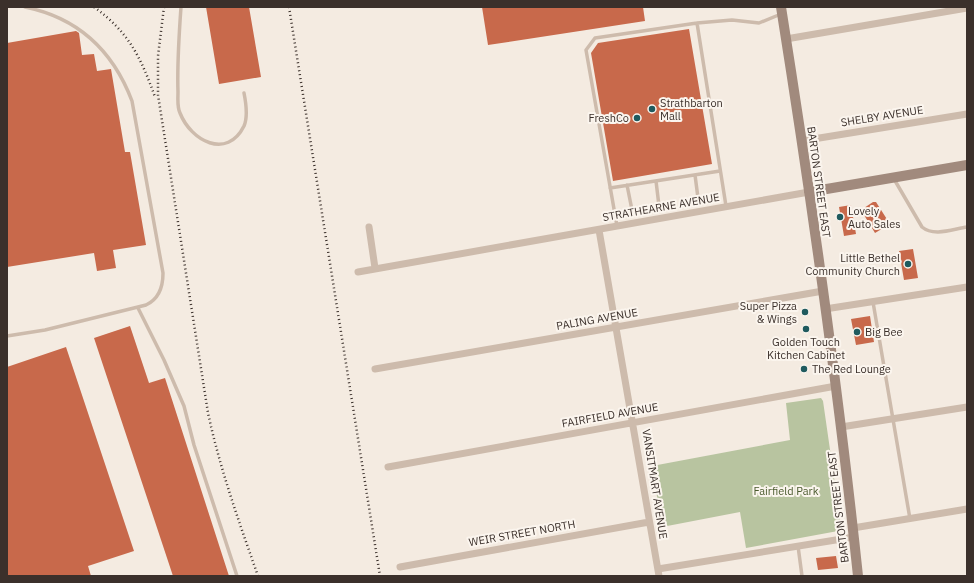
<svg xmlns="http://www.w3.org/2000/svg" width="974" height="583" font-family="'IBM Plex Sans',sans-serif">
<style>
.green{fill:#b8c4a0}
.building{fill:#c8694b}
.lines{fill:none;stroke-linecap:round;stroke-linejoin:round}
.lane{stroke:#cdbbac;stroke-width:3.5}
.street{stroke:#cdbbac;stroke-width:7}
.secondary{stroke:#a18a7d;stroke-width:10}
.rail{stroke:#3b302b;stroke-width:2.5;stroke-dasharray:1 3;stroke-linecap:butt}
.poi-dot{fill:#1f5a5e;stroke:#fbf5ee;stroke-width:1.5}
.labels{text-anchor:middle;stroke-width:4;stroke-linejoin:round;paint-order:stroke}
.poi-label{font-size:11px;fill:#3b302b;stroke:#fbf5ee;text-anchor:start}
.street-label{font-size:11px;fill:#3b302b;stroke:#fbf5ee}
.park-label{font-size:11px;fill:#4a5a2e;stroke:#fbf5ee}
</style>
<rect width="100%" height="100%" fill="#f4ebe1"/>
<path class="green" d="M821,398L823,401L841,526L838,531L746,548L740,512L662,527L652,466L790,440L786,403Z"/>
<path class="building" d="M206,7H249L261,77L219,84Z
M482,7H643L645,21L488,45Z
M689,29L712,164L613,181L591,53L598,43Z
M76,31L79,33L82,55L94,54L97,71L111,69L125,152H130L146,245L113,250L116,268L97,271L94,253L7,267V43Z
M873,202H876L890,224L875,233L861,210Z
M851,205L856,234L844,236L839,207Z
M913,249L918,278L904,280L899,251Z
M870,316L874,342L856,345L851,319Z
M130,326L149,383L165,378L229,576H173L94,338Z
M66,347L134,551L88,566L91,576H7V367Z
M836,556L838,568L818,570L816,558Z"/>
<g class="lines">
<path class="lane" d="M181,7C179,35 177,64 178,92C178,99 177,107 180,113C191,141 227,160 244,126C248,117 246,103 244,93
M695,175L698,198
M894,179L922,227C934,237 953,229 967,227
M656,181L659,206
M627,185L632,210
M610,188L720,171
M726,206L697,23L732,20L759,23L781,14
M617,226L586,50L595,38L697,23
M873,302L910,519
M138,308L164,360L184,406L194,445L237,576
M7,336L45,330L146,305C159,299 163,287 163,273L132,101C113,51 79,18 25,7
M798,546L802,576"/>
<path class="street" d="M786,39L967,8
M801,141L967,114
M369,227L375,268
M599,230L659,576
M358,272L809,192
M825,309L967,287
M375,369L823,291
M841,427L967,407
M388,467L836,386
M853,528L967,509
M400,567L649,522
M658,569L854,537"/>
<path class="secondary" d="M781,7C811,196 838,386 858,576
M809,192L967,165"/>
<path class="rail" d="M94,7C129,32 141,58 155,97
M164,7L158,56V95L208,413C220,469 239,522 258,576
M289,7L380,576"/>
</g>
<g class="poi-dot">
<circle cx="652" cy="109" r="4"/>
<circle cx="637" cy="118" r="4"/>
<circle cx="840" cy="217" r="4"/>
<circle cx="908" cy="264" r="4"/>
<circle cx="805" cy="312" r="4"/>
<circle cx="806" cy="329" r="4"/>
<circle cx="857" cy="332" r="4"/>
<circle cx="804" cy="369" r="4"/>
</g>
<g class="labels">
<g class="poi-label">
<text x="660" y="107">Strathbarton<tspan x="660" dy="13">Mall</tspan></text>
<text x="629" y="122" text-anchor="end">FreshCo</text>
<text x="848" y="215">Lovely<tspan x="848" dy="13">Auto Sales</tspan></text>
<text x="900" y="262" text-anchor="end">Little Bethel<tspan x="900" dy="13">Community Church</tspan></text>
<text x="797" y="310" text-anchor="end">Super Pizza<tspan x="797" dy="13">&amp; Wings</tspan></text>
<text x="865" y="336">Big Bee</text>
<text x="806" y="346" text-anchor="middle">Golden Touch<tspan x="806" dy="13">Kitchen Cabinet</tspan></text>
<text x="812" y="373">The Red Lounge</text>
</g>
<g class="street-label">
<text transform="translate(882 116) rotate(-9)" y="4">SHELBY AVENUE</text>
<text transform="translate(819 182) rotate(82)" y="4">BARTON STREET EAST</text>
<text transform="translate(661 207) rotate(-10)" y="4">STRATHEARNE AVENUE</text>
<text transform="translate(597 319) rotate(-10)" y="4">PALING AVENUE</text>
<text transform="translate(610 415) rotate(-10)" y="4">FAIRFIELD AVENUE</text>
<text transform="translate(655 484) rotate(81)" y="4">VANSITMART AVENUE</text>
<text transform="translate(838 507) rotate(-97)" y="4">BARTON STREET EAST</text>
<text transform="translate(522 533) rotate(-10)" y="4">WEIR STREET NORTH</text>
</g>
<g class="park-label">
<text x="786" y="495">Fairfield Park</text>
</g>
</g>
<rect width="974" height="583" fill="none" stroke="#3b302b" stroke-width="16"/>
</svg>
